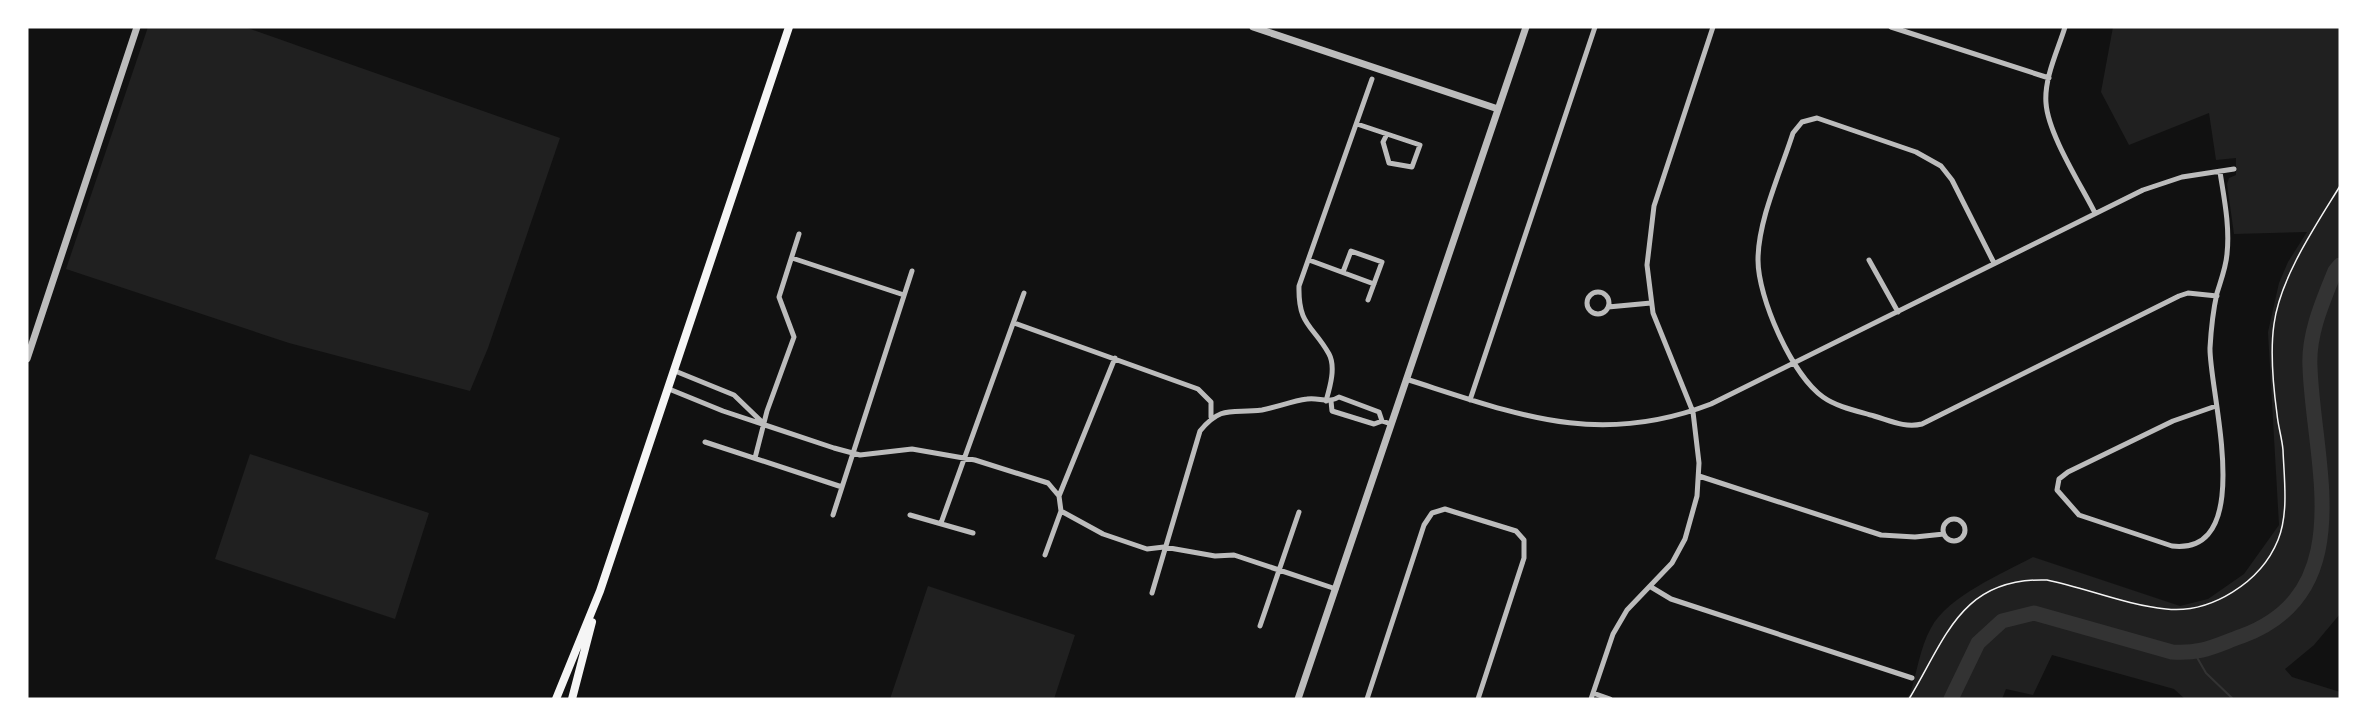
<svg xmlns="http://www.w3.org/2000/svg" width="2367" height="726" font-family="Montserrat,sans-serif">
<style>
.green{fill:#202020}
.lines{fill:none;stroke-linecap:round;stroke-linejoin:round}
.stream{stroke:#333;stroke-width:2}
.river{stroke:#333;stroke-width:15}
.path{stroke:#f5f5f5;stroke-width:1.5}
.minor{stroke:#bcbcbc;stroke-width:5}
.tertiary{stroke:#bcbcbc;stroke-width:7}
.secondary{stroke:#f5f5f5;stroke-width:8}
</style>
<rect width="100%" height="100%" fill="#111"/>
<path class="green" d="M148,27H245L560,138L488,348L470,391L289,343L66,269Z
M2113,27H2340V614L2314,645L2285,669L2292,677L2340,692V699H2185L2174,689L2052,655L2033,695L2006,689L2002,699H1906L1910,694C1917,673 1920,647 1931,628C1948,596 2002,574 2033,557L2180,606L2208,599L2244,574L2279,525L2268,332L2279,283L2288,262L2307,232L2234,234L2227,184L2229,178L2236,175V158L2216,160L2209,113L2129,145L2101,92Z
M250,454L429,513L395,619L215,559Z
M928,586L1075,635L1054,699H890Z"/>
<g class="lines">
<path class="stream" d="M2195,654L2206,673L2233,699"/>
<path class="river" d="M1951,699L1978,643L2002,621L2034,613L2172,652C2202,654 2214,646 2242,636C2361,592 2313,461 2310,367C2308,334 2323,301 2335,271L2340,265"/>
<path class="path" d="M1909,699C1946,638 1961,577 2047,580C2086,588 2126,605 2166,609C2211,614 2261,582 2278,540C2289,513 2284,478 2283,450C2282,438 2278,426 2277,414C2273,385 2270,352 2274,324C2280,278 2316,225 2340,186"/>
<path class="minor" d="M1891,27L2049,78
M2065,27C2058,50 2044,78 2046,103C2048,134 2081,185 2095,213
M1357,124L1387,134
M1387,134L1420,145L1412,167L1389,163L1383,142Z
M792,258L904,295
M1309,260L1374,284
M1869,260L1898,312
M1994,263L1952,180L1941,166L1916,152L1817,118L1802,122L1793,133C1781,171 1758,220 1758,260C1758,298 1792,375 1823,397C1837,407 1857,411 1874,416C1891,421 1905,428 1922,424L2179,296L2188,293L2217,296
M1343,272L1351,251L1382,262L1368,300
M1587 303a11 11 0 1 1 22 0a11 11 0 1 1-22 0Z
M1608,307L1651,303
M1014,323L1198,389L1211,402V417
M675,371L734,395L764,424
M1406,379C1516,414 1597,448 1711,404L2143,190L2182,177L2234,169
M669,389L723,411L834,448L860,455L912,449L975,460L1048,483L1059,496
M1470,400L1595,27
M1326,401C1330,387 1336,367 1329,354C1313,325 1298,326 1299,286L1372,79
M1331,401L1332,411L1374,424L1382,421L1391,424
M2216,406L2173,421L2068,472L2059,479L2057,490L2079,515L2172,546C2258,556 2209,391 2210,348C2211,330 2213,311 2217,293C2221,280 2226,267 2227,254C2230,226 2224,198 2220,172
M705,442L842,487
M755,458L767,411L794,337L779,297L799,234
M1699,476L1881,535L1915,537L1944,534
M1061,511L1103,534L1147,549L1164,547L1215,556L1234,555L1336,589
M833,515L912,271
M910,515L973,533
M1943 530a11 11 0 1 1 22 0a11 11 0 1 1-22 0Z
M941,523L1024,293
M1045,555L1061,511L1059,496L1115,358
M1651,587L1671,599L1912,678
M1152,593L1200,431C1222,404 1233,414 1262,410C1277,407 1292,401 1307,399C1319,397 1328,404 1339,397L1379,412L1382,421
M1260,626L1299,512
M1593,693L1610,699
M1367,699L1424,525L1432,513L1445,509L1516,531L1524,540V558L1478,699
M1591,699L1613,634L1627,610L1672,563L1685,539L1697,496L1699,463L1693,412L1653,313L1647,265L1654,206L1713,27"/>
<path class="tertiary" d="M1253,27L1498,109
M27,359L137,27
M1298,699L1526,27"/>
<path class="secondary" d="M556,699L600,591L789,27
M572,699L592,622"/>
</g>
<rect width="2367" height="726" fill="none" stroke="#ffffff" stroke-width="57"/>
</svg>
